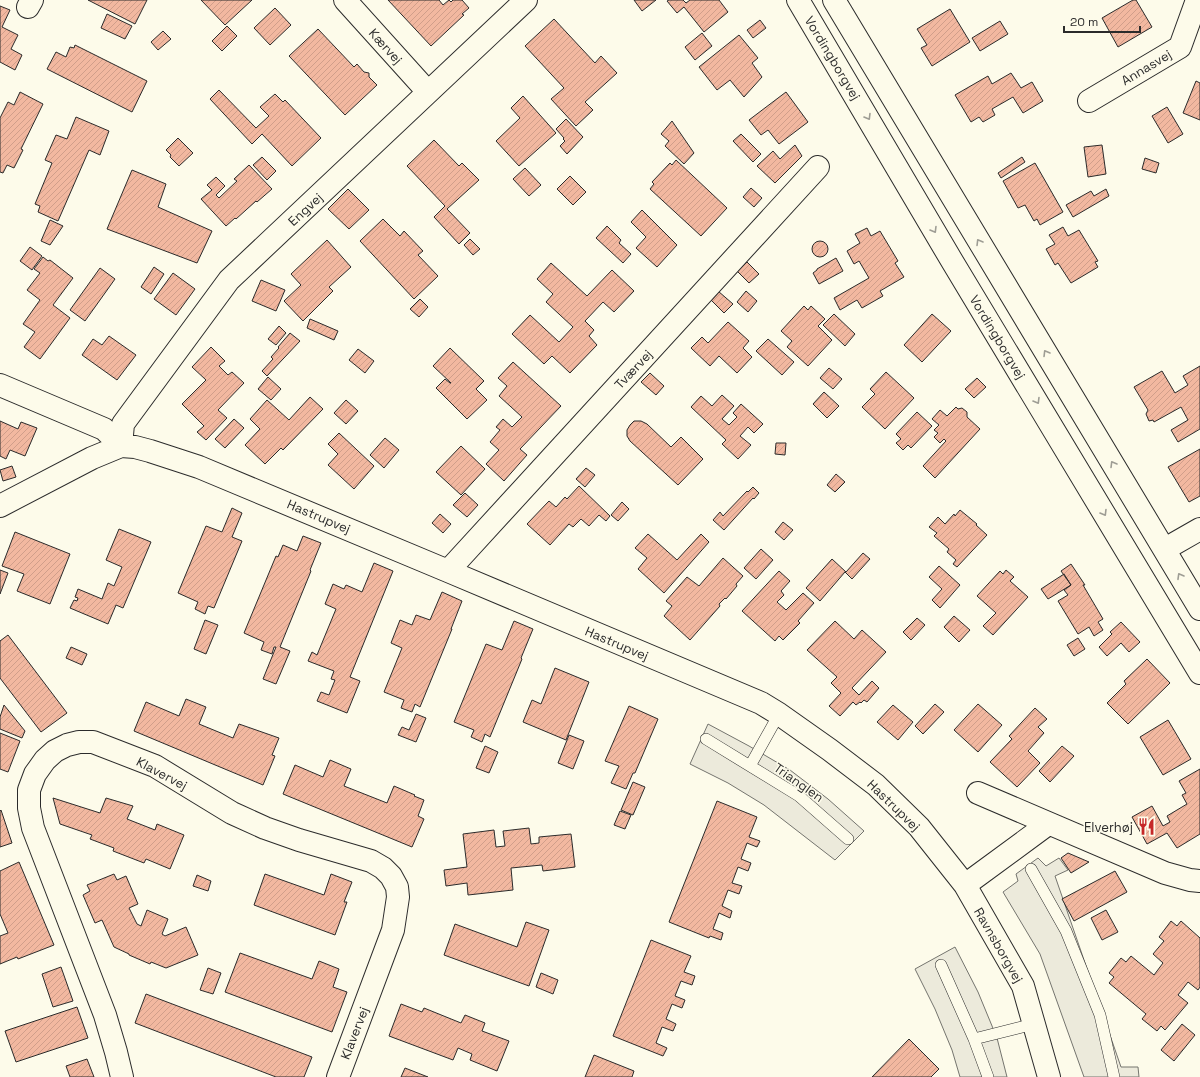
<svg xmlns="http://www.w3.org/2000/svg" width="1200" height="1077" font-family="'Space Grotesk',sans-serif">
<style>
.parking{fill:#eceadb;stroke:#74746e}
.building{fill:url(#building-hatch);stroke:#2b2b2b}
.lines{fill:none;stroke-linecap:round;stroke-linejoin:round}
.lane-casing{stroke:#2b2b2b;stroke-width:12}
.street-casing{stroke:#2b2b2b;stroke-width:24}
.secondary-casing{stroke:#2b2b2b;stroke-width:24}
.lane{stroke:#fdfbea;stroke-width:11}
.street{stroke:#fdfbea;stroke-width:22}
.secondary{stroke:#fdfbea;stroke-width:22}
.oneway{stroke:#9e9d94}
.labels{text-anchor:middle;stroke-width:3;stroke-linejoin:round;paint-order:stroke}
.street-label{font-size:13px;fill:#2b2b2b;stroke:#fdfbea}
.poi-label{font-size:13px;fill:#2b2b2b;stroke:#fdfbea;text-anchor:end}
</style>
<defs>
<pattern id="building-hatch" width="6" height="6" patternUnits="userSpaceOnUse"><rect width="6" height="6" fill="#f2b8a0"/><path d="M-1 1l2-2M0 6l6-6M5 7l2-2" fill="none" stroke="#d09e8a"/></pattern>
</defs>
<rect width="100%" height="100%" fill="#fdfbea"/>
<path class="parking" d="M708,724L749,746L790,770L828,799L864,831L835,860L764,805L728,783L690,764Z
M1038,858L1046,866L1059,858L1068,870L1055,876L1121,1067H1138L1139,1077H1084L1040,954L1003,892L1018,881L1016,874Z
M955,947L978,992L997,1038L1007,1077H960L952,1050L935,1009L915,969Z"/>
<path class="building" d="M88,0H147L135,24Z
M201,0H252L225,25Z
M388,0H439L443,5L449,0L451,2L453,0H462L469,8L462,14L464,15L431,46Z
M634,0H656L642,11Z
M669,0H683L686,3L690,0H719L728,12L704,32L684,7L677,13L667,1Z
M1133,0H1136L1152,27L1118,47L1102,18Z
M0,6L10,10L2,27L18,35L11,49L22,55L15,70L0,62Z
M275,8L291,25L270,45L254,28Z
M950,9L970,42L932,66L921,48L927,45L917,29Z
M107,14L132,26L125,39L101,28Z
M554,19L595,63L601,56L617,73L585,102L593,110L576,126L551,99L564,88L525,46Z
M760,20L766,28L753,38L747,30Z
M1000,21L1008,34L980,51L972,38Z
M227,26L237,36L222,51L212,41Z
M318,29L354,67L357,64L364,72L369,73V77L377,85L345,115L289,56Z
M163,31L171,39L158,50L151,42Z
M702,33L712,46L695,60L685,47Z
M739,35L758,58L752,63L762,77L744,97L730,80L717,90L699,67Z
M75,45L147,81L132,112L47,69L56,52L66,57L70,47L74,48Z
M1011,73L1021,88L1032,82L1043,101L1023,113L1013,97L992,109L995,115L983,122L979,117L971,122L955,95L988,76L992,84Z
M1196,81L1200,83V120L1183,113Z
M219,90L256,128L269,116L260,107L275,94L283,102L285,100L321,138L292,166L262,134L252,144L210,99Z
M20,92L43,104L21,149L23,150L14,168L7,165L3,173L0,172V118L8,102L14,105Z
M786,92L808,122L779,144L768,130L761,135L749,120Z
M523,96L556,133L519,166L496,141L520,118L511,108Z
M1167,107L1183,134L1168,143L1152,116Z
M76,117L109,131L100,155L89,150L58,221L38,212L40,206L35,204L52,163L45,160L56,135L67,139Z
M566,119L583,137L567,154L560,146L565,141L563,139L564,138L556,129Z
M672,121L694,153L684,164L665,146L669,141L661,134Z
M741,134L761,154L753,162L733,141Z
M178,138L193,153L179,166L170,157L171,155L166,150Z
M434,140L459,166L462,163L479,180L447,209L470,233L459,244L434,217L445,206L407,166Z
M795,145L802,156L775,183L757,166L773,151L780,159Z
M1102,145L1106,174L1088,177L1084,147Z
M262,157L276,171L267,180L253,165Z
M1022,157L1025,162L1001,178L998,173Z
M1145,158L1159,163L1156,173L1142,169Z
M676,160L727,208L701,236L650,189L654,184L652,182L670,163L672,165Z
M1035,163L1063,212L1040,225L1037,219L1034,221L1025,205L1018,208L1003,181Z
M249,165L272,189L257,202L256,201L236,219L235,218L226,226L201,199L212,190L207,185L216,177L225,186L216,195L219,198L237,181L234,179Z
M525,168L541,185L529,196L513,179Z
M132,170L166,184L158,207L212,231L197,263L107,229Z
M570,176L586,192L573,205L557,189Z
M751,188L762,198L754,207L743,197Z
M348,189L369,210L349,229L328,209Z
M1106,189L1109,196L1073,217L1066,205L1091,191L1094,196Z
M642,210L677,245L657,267L636,248L646,237L631,222Z
M383,219L400,236L404,231L423,251L418,255L438,276L414,299L360,241Z
M50,220L63,226L50,245L41,241Z
M607,226L621,240L619,243L631,254L623,263L596,238Z
M1063,227L1068,236L1079,230L1098,261L1095,262L1098,267L1071,283L1058,263L1055,265L1046,249L1055,244L1049,235Z
M867,228L871,236L880,231L898,261L895,263L904,277L880,291L883,296L862,308L857,300L840,310L834,298L869,278L859,261L854,264L847,251L860,243L855,234Z
M470,239L480,249L473,255L464,245Z
M327,240L351,267L329,287L333,291L303,321L284,301L301,285L291,274Z
M812 249a8 8 0 1 1 16 0a8 8 0 1 1-16 0Z
M30,247L42,256L32,270L20,261Z
M43,257L48,261L50,260L73,278L53,305L70,318L40,359L24,347L35,332L23,324L40,300L27,290L40,273L34,269Z
M836,258L843,271L819,284L813,273L817,270V269Z
M747,262L759,274L749,283L737,271Z
M551,263L587,296L612,270L634,291L614,312L603,302L585,321L594,330L589,336L597,345L570,373L552,356L544,364L512,334L530,315L559,342L573,327L546,302L553,294L537,279Z
M154,267L164,274L151,294L141,287Z
M100,268L115,279L85,321L70,310Z
M173,273L195,289L176,315L154,299Z
M261,280L285,290L276,311L252,301Z
M718,291L733,304L724,313L710,299Z
M746,291L757,301L748,312L737,302Z
M420,299L428,307L419,317L410,309Z
M804,306L808,310L811,306L825,319L818,326L832,340L808,366L787,347L792,341L781,331Z
M834,314L855,334L845,346L823,325Z
M932,314L951,331L922,362L904,345Z
M310,319L338,331L334,340L307,328Z
M728,322L749,341L743,348L752,357L737,373L719,356L710,366L691,348L702,337L708,343Z
M279,326L286,333L276,345L268,339Z
M290,333L300,341L267,376L262,371L273,359L271,357L279,348L278,347Z
M109,336L136,355L117,380L82,355L93,339L102,345Z
M768,339L794,362L782,375L756,351Z
M211,347L225,361L219,366L228,375L232,372L244,383L218,410L227,418L206,440L197,432L204,426L182,404L206,380L192,367Z
M450,348L484,381L476,389L487,400L467,419L436,388L445,379L450,383H451L433,366Z
M358,349L374,361L365,373L349,360Z
M513,362L561,406L520,449L527,455L504,481L486,464L499,450L490,442L500,430L496,427L503,419L512,427L522,417L499,396L507,386L498,378Z
M1200,366V429L1178,442L1171,430L1188,420L1181,407L1154,422L1153,420L1149,421L1146,414L1148,410L1134,387L1162,371L1175,393L1188,385L1183,376Z
M829,368L842,379L833,389L820,378Z
M886,372L914,398L885,429L862,407L875,394L870,389Z
M650,373L664,386L656,395L641,382Z
M268,377L281,389L271,400L258,389Z
M977,378L986,387L974,398L965,389Z
M824,392L839,406L827,418L813,404Z
M722,395L734,406L722,419L729,425L737,417L733,413L741,404L763,424L754,433L748,427L740,436L751,445L738,459L722,444L726,440L691,407L701,396L712,406Z
M310,397L323,409L283,450L281,448L265,464L245,445L260,429L250,419L267,400L289,420Z
M346,400L358,411L346,424L334,413Z
M956,407L958,409L962,408L967,412V417L980,429L935,478L923,466L946,441L944,439L940,443L934,437L938,433L934,430L939,425L932,419L940,410L947,416Z
M917,412L932,426L911,448L908,445L903,450L896,443L901,439L896,434Z
M234,419L244,428L225,448L215,439Z
M0,421L18,429L21,422L37,428L25,456L10,450L6,459L0,456Z
M634,421H641L647,424L671,447L681,437L703,459L678,485L630,441L627,436V430L630,425Z
M339,433L374,466L354,489L328,465L338,454L328,444Z
M385,438L399,450L384,468L370,455Z
M776,443H786L785,455L775,454Z
M461,446L485,469L461,495L436,472Z
M1200,449V496L1189,502L1168,467Z
M12,466L16,477L3,481L0,470Z
M586,468L595,475L585,487L576,479Z
M836,474L845,482L835,492L827,485Z
M579,486L610,516L606,521L599,515L589,526L581,519L573,527L569,524L550,545L527,524L549,501L556,507L565,497L567,499Z
M753,487L759,493L754,499L753,498L724,530L713,520L720,512L723,516L747,491L748,492Z
M465,493L478,505L467,517L453,505Z
M622,502L629,509L618,521L611,515Z
M232,508L242,513L232,537L242,541L214,608L208,606L205,614L195,609L198,602L178,593L206,526L222,532Z
M960,510L977,524L976,525L987,535L957,567L953,564L956,560L947,552L949,549L934,536L937,533L929,527L938,517L945,524L954,514L955,516Z
M440,514L451,524L443,533L432,523Z
M783,522L793,530L784,540L775,532Z
M119,529L151,542L123,608L116,605L108,624L70,608L74,600L77,601L78,598L75,597L78,589L102,599L108,583L114,586L122,567L106,560Z
M15,532L70,554L50,604L17,591L24,574L2,566Z
M648,534L677,560L701,534L709,542L664,593L638,569L647,558L635,548Z
M303,536L321,543L310,570L311,571L280,647L290,651L276,684L263,679L276,647H274L272,654L261,650L264,642L244,633L276,556L278,557L283,545L297,551Z
M761,549L773,560L756,579L744,568Z
M863,553L870,559L852,579L845,572L820,601L806,588L832,559L846,572Z
M723,558L743,576L736,584L737,586L726,599L725,598L719,604L720,606L690,640L664,616L672,606L666,601L687,577L699,586Z
M374,563L393,571L350,677L360,681L347,713L317,701L321,692L329,695L335,680L331,679L334,671L308,661L312,652L317,655L336,609L325,604L333,584L344,589L346,585L362,592Z
M1071,564L1085,585H1083L1103,619L1098,622L1103,630L1094,636L1089,627L1078,634L1058,601L1068,595L1064,590L1071,585L1061,571Z
M939,566L960,585L940,608L932,600L942,589L929,577Z
M0,570L8,573L0,594Z
M1006,570L1014,577L1010,581L1028,597L993,635L983,626L996,613L977,596L1000,571L1003,574Z
M779,571L790,581L781,591L784,595L777,602L786,610L803,593L814,603L798,621L800,623L783,640L779,636L775,641L742,611Z
M1064,574L1071,585L1048,599L1041,589Z
M442,592L462,601L451,629H452L420,707L415,704L412,712L401,708L404,700L384,692L402,648L391,643L400,620L412,625L416,615L430,620Z
M954,616L970,630L959,642L944,627Z
M917,618L925,625L911,640L903,632Z
M205,620L218,625L206,654L194,649Z
M514,621L533,629L521,658L522,659L490,737L485,734L482,742L471,737L474,730L454,722L486,644L502,650Z
M835,621L854,639L862,630L886,652L852,688L859,695L872,681L879,688L867,702L864,700L861,703L860,702L856,705L853,702L840,716L829,706L841,693L831,683L837,677L807,650Z
M1121,622L1140,642L1129,652L1121,643L1107,656L1099,647L1112,634L1110,632Z
M8,635L67,713L41,732L0,678V641Z
M1078,638L1085,649L1074,656L1067,645Z
M71,647L87,654L82,665L66,658Z
M1147,659L1170,683L1128,724L1107,703L1126,684L1124,681Z
M555,668L589,682L566,740L523,722L532,700L541,704Z
M186,699L206,707L199,724L233,738L239,724L279,738L272,755L275,756L263,785L134,731L146,702L179,716Z
M935,704L944,712L923,734L915,726Z
M978,704L1002,725L978,752L954,730Z
M4,705L25,731L22,738L0,729V717Z
M893,705L913,722L898,740L877,722Z
M629,706L658,719L635,773H633L626,789L611,783L619,766L605,761Z
M1035,708L1047,719L1038,727L1044,733L1028,751L1040,763L1017,787L990,762L1012,739L1009,736Z
M416,714L426,718L416,742L398,735L402,727L409,730Z
M1168,720L1191,759L1163,775L1140,737Z
M0,733L20,741L8,772L0,769Z
M569,735L584,741L573,769L558,763Z
M485,746L498,752L489,773L476,768Z
M1062,746L1074,756L1050,782L1039,771Z
M330,760L351,769L344,786L387,803L394,786L415,795L414,796L424,800L418,816L424,819L412,847L283,794L295,765L323,777Z
M1200,769V834L1177,848L1167,833L1147,844L1132,817L1152,806L1163,826L1170,822L1167,816L1187,804L1182,795L1186,793L1179,781Z
M633,782L645,787L633,815L621,810Z
M53,798L100,813L106,798L133,806L127,819L155,830L157,824L184,835L170,869L146,859L144,863L113,851L114,848L90,839L92,835L60,824Z
M717,801L757,817L749,837L760,841L757,847L747,843L741,859L751,863L748,871L738,867L732,883L742,886L739,894L728,890L722,906L732,911L730,918L719,913L713,929L723,933L721,940L710,936L709,938L669,922Z
M1,810L12,843L0,847V811Z
M620,811L631,815L625,829L614,825Z
M529,828L531,844L539,843V837L571,834L575,867L543,871L542,865L511,868L513,890L468,895L467,883L446,886L444,870L467,867L463,834L494,830L496,847L505,846L503,831Z
M1068,853L1089,862L1071,873L1061,858Z
M19,862L54,945L18,959L17,957L0,964V936L8,933L0,914V871Z
M1115,871L1127,892L1074,921L1062,899Z
M114,874L117,880L126,876L138,904L129,908L137,924L141,926L147,910L168,919L162,934L165,936L186,927L198,955L166,968L151,962L150,964L129,955V954L114,947L102,920L95,923L83,895L90,891L87,885Z
M265,874L324,895L331,874L352,882L344,902H347L335,935L254,905Z
M197,875L211,881L208,891L193,886Z
M1106,910L1118,932L1102,940L1091,918Z
M1171,921L1177,926L1181,921L1200,938V987L1198,990L1188,982L1178,995L1188,1003L1165,1030L1161,1026L1157,1031L1142,1019L1146,1014L1109,983L1114,977L1109,973L1121,958L1126,962L1131,956L1154,975L1163,963L1153,954L1164,941L1159,937Z
M526,922L549,930L529,986L444,955L455,924L517,947Z
M651,940L691,956L684,972L695,976L692,985L681,981L675,996L685,1000L682,1008L672,1004L666,1019L676,1024L673,1031L662,1027L656,1043L667,1048L663,1056L613,1036Z
M240,953L312,979L319,961L339,969L333,987L347,992L332,1032L225,992Z
M61,967L73,1001L53,1007L42,974Z
M208,968L221,973L213,994L200,990Z
M541,973L558,980L553,994L536,987Z
M146,994L312,1057L304,1077H276L135,1023Z
M401,1004L422,1012L424,1008L461,1023L465,1015L485,1023L482,1031L509,1041L497,1071L470,1060L472,1054L458,1048L453,1060L389,1036Z
M77,1007L88,1038L16,1062L5,1031Z
M1182,1024L1195,1035L1174,1061L1161,1050Z
M909,1039L939,1069L931,1077H872Z
M594,1055L634,1071L632,1077H585Z
M87,1059L94,1077H70L66,1066Z
M405,1068L428,1077H401Z"/>
<g class="lines">
<defs>
<path id="lane" d="M706,739L799,796L848,839
M750,766L779,714
M1031,869L1066,931L1100,1015L1114,1077
M941,965L974,1039L988,1077
M974,1039L1034,1024"/>
<path id="street" d="M345,0L428,92
M28,7L32,0
M1089,101L1180,47L1197,0
M0,385L104,429L121,446
M121,446L123,424L229,280L526,0
M0,506L92,458L121,446L135,447L150,451L199,467L448,571L761,703L779,714L830,750L876,785L919,827L965,885L1023,986L1049,1077
M1165,549L1200,529
M448,571L818,167
M978,793L1165,873L1190,880L1200,881
M965,885L1048,824
M122,1077L116,1052L105,1015L33,828L29,808V790L35,774L45,760L55,751L67,745L79,742H93L155,766L232,813L265,828L299,840L371,861L383,868L391,876L397,887L398,897L393,930L338,1077"/>
<path id="secondary" d="M798,0L952,261L1200,673
M834,0L1200,609"/>
</defs>
<use href="#lane" class="lane-casing"/>
<use href="#street" class="street-casing"/>
<use href="#secondary" class="secondary-casing"/>
<use href="#lane" class="lane"/>
<use href="#street" class="street"/>
<use href="#secondary" class="secondary"/>
</g>
<defs><path id="oneway-chevron" d="M-2-3.5L2.5 0L-2 3.5" fill="none" stroke-width="1.6" stroke-linecap="round" stroke-linejoin="round"/></defs>
<g class="oneway">
<use href="#oneway-chevron" transform="translate(868 117) rotate(59)"/>
<use href="#oneway-chevron" transform="translate(934 230) rotate(59)"/>
<use href="#oneway-chevron" transform="translate(979 242) rotate(-121)"/>
<use href="#oneway-chevron" transform="translate(1046 353) rotate(-121)"/>
<use href="#oneway-chevron" transform="translate(1037 401) rotate(59)"/>
<use href="#oneway-chevron" transform="translate(1113 464) rotate(-121)"/>
<use href="#oneway-chevron" transform="translate(1104 513) rotate(59)"/>
<use href="#oneway-chevron" transform="translate(1180 576) rotate(-120)"/>
</g>
<defs>
<symbol id="restaurant-bare" viewBox="-9 -9 18 18"><path d="M-5-6h1v4h1v-4h1v4h1v-4h1v5L-1.5 .5V6h-2V.5L-5-1ZM5-6V6H3V1.5H1.5Q1.5-4 5-6Z" fill="#c62828" stroke="#fdfbea" stroke-width="2.5" paint-order="stroke"/></symbol>
</defs>
<g fill-rule="evenodd">
<use href="#restaurant-bare" x="1134" y="814" width="25" height="25"/>
</g>
<g class="labels">
<g class="street-label">
<text transform="translate(386 46) rotate(48)" y="5">Kærvej</text>
<text transform="translate(833 58) rotate(59)" y="5">Vordingborgvej</text>
<text transform="translate(1146 67) rotate(-31)" y="5">Annasvej</text>
<text transform="translate(305 209) rotate(-43)" y="5">Engvej</text>
<text transform="translate(998 337) rotate(59)" y="5">Vordingborgvej</text>
<text transform="translate(633 369) rotate(-47)" y="5">Tværvej</text>
<text transform="translate(319 516) rotate(23)" y="5">Hastrupvej</text>
<text transform="translate(617 643) rotate(23)" y="5">Hastrupvej</text>
<text transform="translate(162 773) rotate(28)" y="5">Klavervej</text>
<text transform="translate(799 782) rotate(35)" y="5">Trianglen</text>
<text transform="translate(894 805) rotate(44)" y="5">Hastrupvej</text>
<text transform="translate(999 945) rotate(60)" y="5">Ravnsborgvej</text>
<text transform="translate(354 1033) rotate(-69)" y="5">Klavervej</text>
</g>
<g class="poi-label">
<text x="1133" y="832">Elverhøj</text>
</g>
</g>
<path d="M1064 26v6h76v-6" fill="none" stroke="#2b2b2b" stroke-width="2"/>
<text x="1070" y="26" font-size="12" fill="#2b2b2b" stroke="#fdfbea" stroke-width="3" paint-order="stroke">20 m</text>
</svg>
